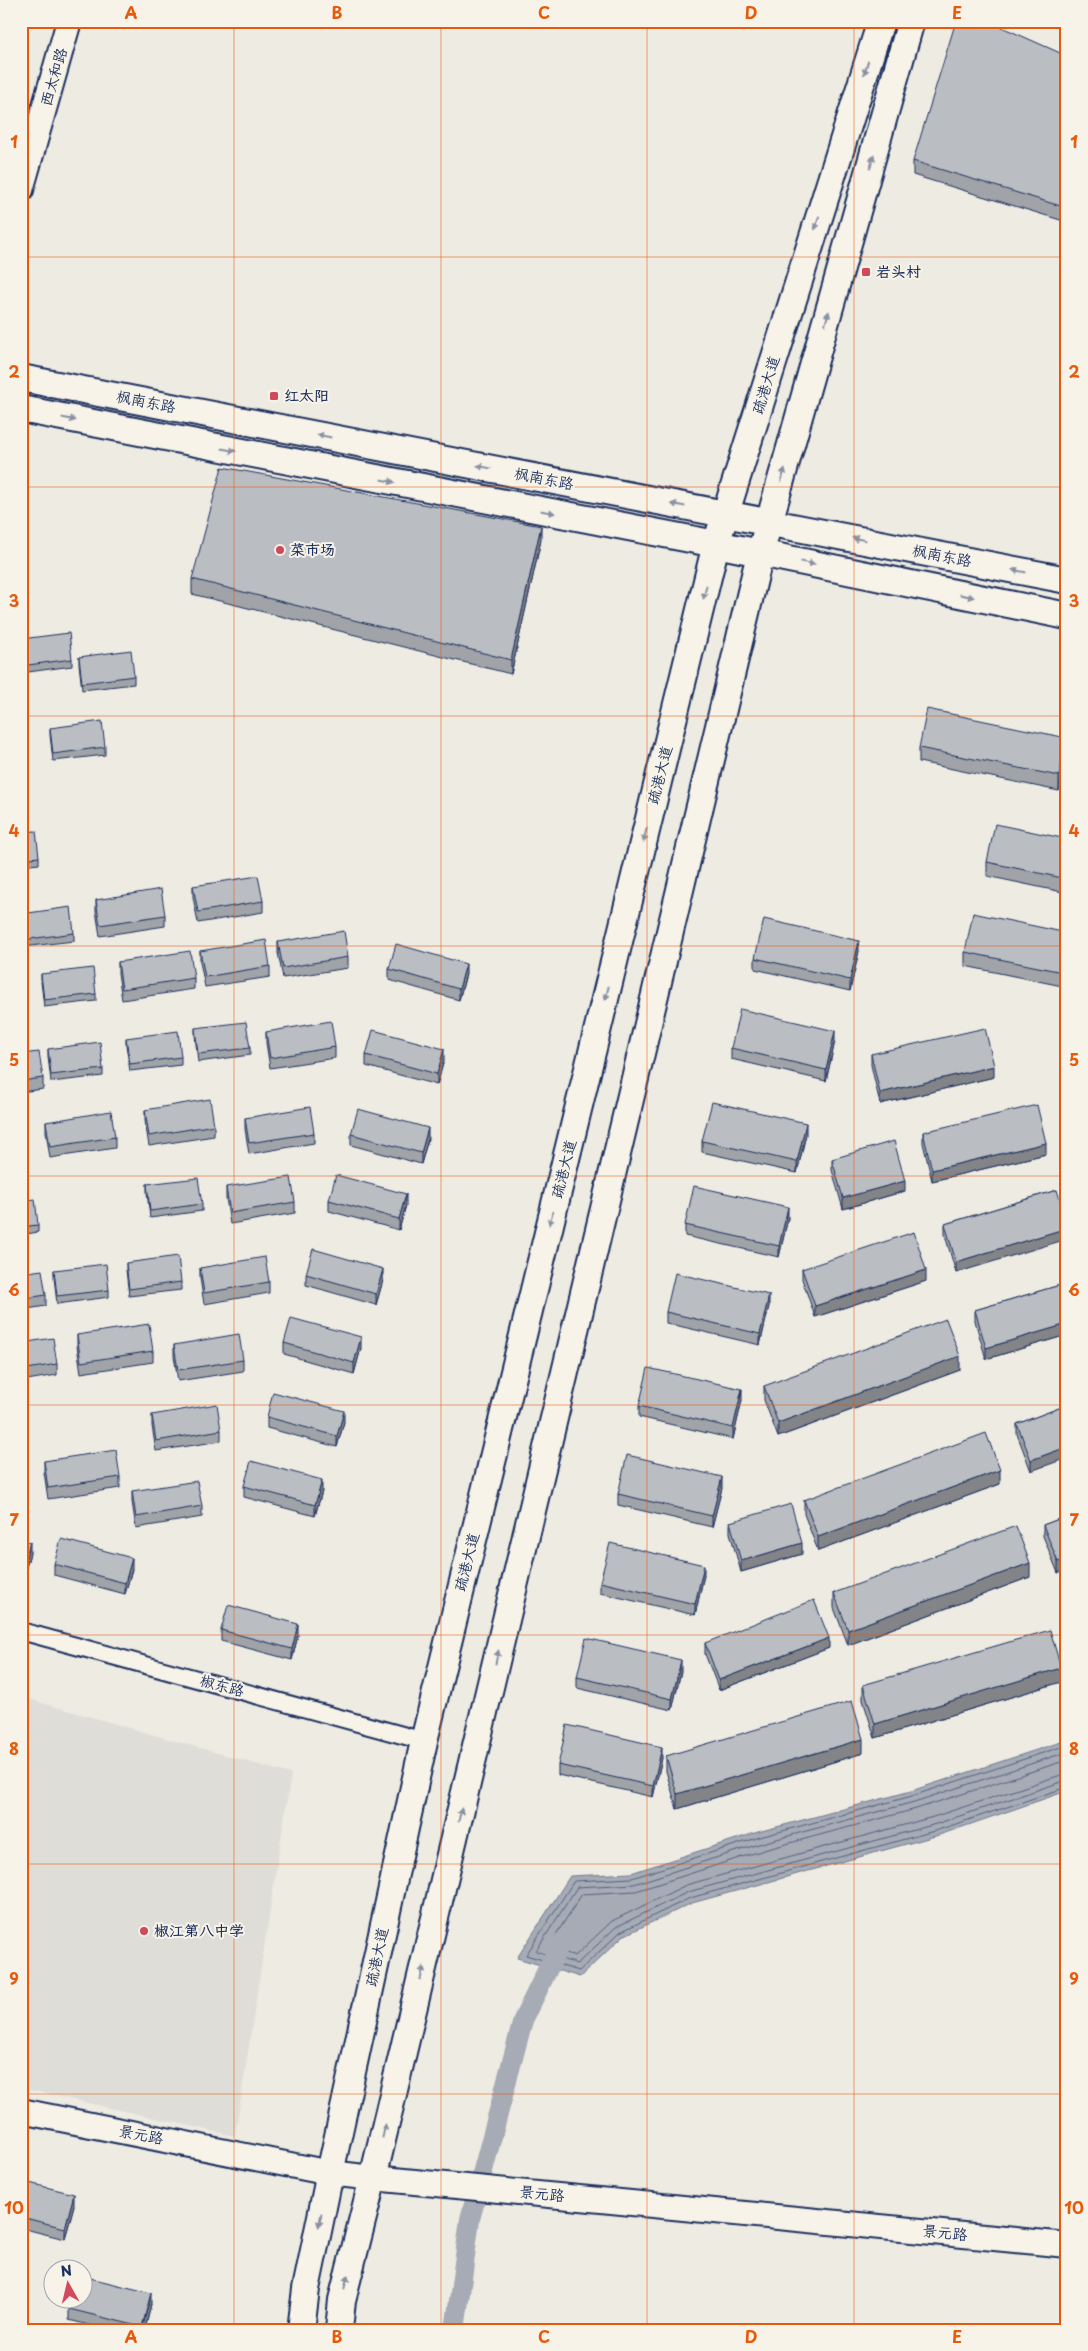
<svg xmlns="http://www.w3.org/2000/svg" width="1088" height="2351" font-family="'Playpen Sans','LXGW WenKai TC',sans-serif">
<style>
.built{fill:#deddd8}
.water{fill:#a6abb5;stroke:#6e7992}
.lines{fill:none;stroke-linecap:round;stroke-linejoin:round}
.shore{stroke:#536181;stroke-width:1}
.canal{stroke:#a6abb5;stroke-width:20}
.street-casing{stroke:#1b2f5e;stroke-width:20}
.secondary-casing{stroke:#1b2f5e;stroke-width:28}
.primary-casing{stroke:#1b2f5e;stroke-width:30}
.street{stroke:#f7f3e8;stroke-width:16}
.secondary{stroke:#f7f3e8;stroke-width:24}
.primary{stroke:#f7f3e8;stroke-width:26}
.wall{fill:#a0a3a7;stroke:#1b2f5e}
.shaded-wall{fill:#828488;stroke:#1b2f5e}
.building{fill:#babdc2;stroke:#1b2f5e}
.oneway{fill:#8991a3}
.grid{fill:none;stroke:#e8590c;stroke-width:1;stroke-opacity:0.55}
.poi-dot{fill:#d1495b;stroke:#f7f3e8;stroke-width:2}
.labels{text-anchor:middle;stroke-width:4;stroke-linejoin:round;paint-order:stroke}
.street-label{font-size:15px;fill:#1b2f5e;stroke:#f7f3e8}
.poi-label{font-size:15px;font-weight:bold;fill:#1b2f5e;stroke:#f7f3e8;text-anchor:start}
.neatline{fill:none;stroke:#e8590c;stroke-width:2}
.grid-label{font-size:16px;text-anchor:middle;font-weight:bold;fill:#e8590c}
</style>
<rect width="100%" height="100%" fill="#eeebe2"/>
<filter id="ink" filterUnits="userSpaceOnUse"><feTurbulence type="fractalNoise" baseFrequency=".02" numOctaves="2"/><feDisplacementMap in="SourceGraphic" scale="10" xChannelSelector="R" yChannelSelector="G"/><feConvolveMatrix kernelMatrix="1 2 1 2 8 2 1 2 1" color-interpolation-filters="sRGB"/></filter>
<g filter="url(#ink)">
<path class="built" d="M21,1697L291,1774L235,2136L21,2088Z"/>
<path class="water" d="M1067,1740V1791L939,1835L692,1903L623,1936L580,1977L517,1958L570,1876L631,1873L758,1832L911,1791Z"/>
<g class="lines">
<path class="shore" d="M1067,1745L912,1796L760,1837L632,1878L574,1881L526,1955L579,1971L620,1932L690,1898L938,1830L1067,1787
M1067,1752L914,1802L762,1843L634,1884L577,1887L536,1951L577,1964L616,1927L688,1892L936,1824L1067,1780
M1067,1760L916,1809L764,1850L636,1891L582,1894L548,1947L575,1956L612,1921L686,1885L933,1817L1067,1773"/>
<path class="canal" d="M455,2330L470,2219L523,2020L560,1944"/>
<defs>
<path id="street" d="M21,1631L424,1741"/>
<path id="secondary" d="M21,190L69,21
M21,2111L330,2173L373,2178L1067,2245"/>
<path id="primary" d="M21,378L1067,580
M21,409L716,544L1067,616
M301,2330L306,2289L330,2173L424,1741L716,544L881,21
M339,2330L342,2300L373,2178L760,554L911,21"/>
</defs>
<use href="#street" class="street-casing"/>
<use href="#secondary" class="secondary-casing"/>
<use href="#primary" class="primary-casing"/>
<use href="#street" class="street"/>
<use href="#secondary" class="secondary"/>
<use href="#primary" class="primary"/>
</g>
<path class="wall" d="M1067,56V222L913,175V161Z
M541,540L511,674L192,594V579Z
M21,639L72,659V666L21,673Z
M79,657L134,676V684L82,690L79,664Z
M21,718L23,732V739H21Z
M50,728L105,747V755L53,761L50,735Z
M1067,738L1059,791L919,762V748Z
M21,832L39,857V864L21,866Z
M1067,839V893L987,876V862Z
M193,886L263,901V912L198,923L193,897Z
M96,900L165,915V926L100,936L96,911Z
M21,914L74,933V941L22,947L21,939Z
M1067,933V987L965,966V952Z
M278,942L348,957V968L283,978L278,953Z
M200,951L270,966V977L205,987L200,962Z
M859,951L850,991L755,969V958Z
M118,962L194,978V989L122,1000L118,973Z
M389,969L466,974L459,1000L389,980Z
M41,974L96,994V1001L44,1007L41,982Z
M195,1028L250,1048V1055L198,1062L195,1035Z
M266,1032L335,1047V1058L270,1068L266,1043Z
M126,1038L181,1057V1065L130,1071L126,1045Z
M835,1041L826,1081L731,1059V1048Z
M48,1049L103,1069V1076L51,1082L48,1056Z
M21,1054L43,1078V1089L21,1092Z
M871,1054L994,1077L880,1104L871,1065Z
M366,1055L444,1060L437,1085L366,1066Z
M145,1110L214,1125V1136L149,1146L145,1121Z
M245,1118L314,1133V1143L249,1154L245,1129Z
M46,1122L115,1137V1148L50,1158L46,1132Z
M923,1132L1046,1154L932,1181L923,1143Z
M351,1134L428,1139L421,1164L351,1145Z
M806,1134L797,1173L702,1152V1141Z
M21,1141L22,1148V1159H21Z
M832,1159L905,1191L843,1209L832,1170Z
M147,1184L202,1204V1211L150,1218L147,1192Z
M226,1187L295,1202V1213L230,1224L226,1198Z
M1057,1190L956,1273L945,1235V1224Z
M329,1200L406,1205L399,1230L329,1211Z
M21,1201L38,1225V1232L21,1235Z
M788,1218L779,1257L685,1236V1225Z
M126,1263L181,1282V1290L129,1296L126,1270Z
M200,1268L269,1282V1293L204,1304L200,1278Z
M802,1269L926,1281L815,1317L802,1279Z
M54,1270L109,1290V1297L57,1304L54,1277Z
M21,1273L46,1295V1306L21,1310Z
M306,1274L383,1280L376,1305L306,1285Z
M1067,1283V1335L986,1359L975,1321V1310Z
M769,1306L760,1345L666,1323V1312Z
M77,1335L153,1351V1362L81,1373L77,1346Z
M21,1343L57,1364V1375L21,1381Z
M284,1343L361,1348L354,1374L284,1354Z
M174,1345L243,1360V1371L178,1381L174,1356Z
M960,1370L778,1437L764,1400V1386Z
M742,1400L733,1439L639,1417V1406Z
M1067,1405L1031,1471L1017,1434V1424Z
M152,1415L221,1430V1441L156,1451L152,1426Z
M267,1417L344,1422L337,1447L267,1428Z
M44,1461L120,1477V1488L48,1499L44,1472Z
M1000,1484L818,1551L804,1514V1500Z
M244,1486L322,1491L315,1516L244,1497Z
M722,1488L712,1527L618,1505V1494Z
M132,1491L202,1506V1517L136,1528L132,1502Z
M1067,1516L1058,1573L1043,1536V1525Z
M730,1522L802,1554L741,1572L730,1533Z
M21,1539L30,1553L23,1578L21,1577Z
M54,1564L132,1569L125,1594L54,1575Z
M704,1575L695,1615L600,1593V1582Z
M1030,1577L848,1645L834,1608V1593Z
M221,1630L298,1635L292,1660L221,1641Z
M705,1643L829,1648L719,1690L705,1654Z
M681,1671L672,1710L577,1688V1677Z
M1061,1682L875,1738L863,1700V1685Z
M863,1753L677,1809L666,1771V1756Z
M662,1758L653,1797L558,1775V1765Z
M21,2181L74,2205L65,2239L21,2228Z
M151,2304L145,2330H108L69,2320V2309Z"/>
<path class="shaded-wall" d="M541,526V540L511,674V660Z
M1067,740V754L1059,791V776Z
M859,941V951L850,991V980Z
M466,964V974L459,1000V989Z
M835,1031V1041L826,1081V1070Z
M444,1049V1060L437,1085V1074Z
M994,1066V1077L880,1104V1093Z
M806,1123V1134L797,1173V1162Z
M428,1128V1139L421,1164V1153Z
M1046,1143V1154L932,1181V1170Z
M905,1181V1191L843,1209V1198Z
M406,1194V1205L399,1230V1219Z
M788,1207V1218L779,1257V1246Z
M1067,1228V1239L956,1273V1262Z
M383,1269V1280L376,1305V1294Z
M926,1270V1281L815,1317V1306Z
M769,1295V1306L760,1345V1334Z
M1067,1324V1335L986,1359V1348Z
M361,1337V1348L354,1374V1363Z
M960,1356V1370L778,1437V1423Z
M742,1389V1400L733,1439V1428Z
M344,1411V1422L337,1447V1436Z
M1067,1447V1458L1031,1471V1460Z
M1000,1470V1484L818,1551V1537Z
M722,1477V1488L712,1527V1516Z
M322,1480V1491L315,1516V1505Z
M30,1542V1553L23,1578V1567Z
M802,1543V1554L741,1572V1561Z
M132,1558V1569L125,1594V1583Z
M1067,1559V1569L1058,1573V1562Z
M1030,1563V1577L848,1645V1630Z
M704,1565V1575L695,1615V1604Z
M298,1624V1635L292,1660V1649Z
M829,1638V1648L719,1690V1680Z
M681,1660V1671L672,1710V1699Z
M1061,1668V1682L875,1738V1724Z
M863,1739V1753L677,1809V1794Z
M662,1747V1758L653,1797V1786Z
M74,2194V2205L65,2239V2228Z
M151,2293V2304L145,2330H142Z"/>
<path class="building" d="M956,21H988L1067,56V208L913,161Z
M222,467L541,526L511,660L192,579Z
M69,633L72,659L21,666V639Z
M131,650L134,676L82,683L79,657Z
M927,709L1067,738L1059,776L919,748Z
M21,718L23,732H21Z
M102,721L105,747L53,754L50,728Z
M995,824L1067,839V879L987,862Z
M36,831L39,857L21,859V832Z
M258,876L263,901L198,912L193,886Z
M161,889L165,915L100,925L96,900Z
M71,907L74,933L22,940L21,932V914Z
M973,913L1067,933V973L965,952Z
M764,919L859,941L850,980L755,958Z
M344,931L348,957L283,968L278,942Z
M266,940L270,966L205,977L200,951Z
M396,944L466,964L459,989L389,969Z
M190,951L194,978L122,989L118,962Z
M93,968L96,994L44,1000L41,974Z
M740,1009L835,1031L826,1070L731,1048Z
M331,1021L335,1047L270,1058L266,1032Z
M246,1022L250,1048L198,1054L195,1028Z
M985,1028L994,1066L880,1093L871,1054Z
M373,1030L444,1049L437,1074L366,1055Z
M178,1031L181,1057L130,1064L126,1038Z
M100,1042L103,1069L51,1075L48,1049Z
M39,1052L43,1078L21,1081V1054Z
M210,1099L214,1125L149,1136L145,1110Z
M712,1102L806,1123L797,1162L702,1141Z
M1037,1105L1046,1143L932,1170L923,1132Z
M310,1107L314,1133L249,1143L245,1118Z
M358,1109L428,1128L421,1153L351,1134Z
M111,1111L115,1137L50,1147L46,1122Z
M894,1141L905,1181L843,1198L832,1159Z
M336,1175L406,1194L399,1219L329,1200Z
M291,1177L295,1202L230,1213L226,1187Z
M198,1178L202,1204L150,1211L147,1184Z
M694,1186L788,1207L779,1246L685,1225Z
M1057,1190L1067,1222V1228L956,1262L945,1224Z
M35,1199L38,1225L21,1227V1201Z
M914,1232L926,1270L815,1306L802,1269Z
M313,1249L383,1269L376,1294L306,1274Z
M178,1256L181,1282L129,1289L126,1263Z
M265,1257L269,1282L204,1293L200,1268Z
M106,1264L109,1290L57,1296L54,1270Z
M42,1270L46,1295L21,1299V1273Z
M675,1273L769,1295L760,1334L666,1312Z
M1067,1283V1324L986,1348L975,1310Z
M291,1318L361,1337L354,1363L284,1343Z
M946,1319L960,1356L778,1423L764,1386Z
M149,1324L153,1351L81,1362L77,1335Z
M239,1334L243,1360L178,1370L174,1345Z
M53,1338L57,1364L21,1370V1343Z
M648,1368L742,1389L733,1428L639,1406Z
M273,1392L344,1411L337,1436L267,1417Z
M217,1404L221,1430L156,1441L152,1415Z
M1067,1405V1447L1031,1460L1017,1424Z
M986,1433L1000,1470L818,1537L804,1500Z
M116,1450L120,1477L48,1488L44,1461Z
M627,1455L722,1477L712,1516L618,1494Z
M251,1461L322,1480L315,1505L244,1486Z
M197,1481L202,1506L136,1517L132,1491Z
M791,1504L802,1543L741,1561L730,1522Z
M1067,1516V1559L1058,1562L1043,1525Z
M1016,1526L1030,1563L848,1630L834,1593Z
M21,1539L30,1542L23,1567L21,1566Z
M61,1539L132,1558L125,1583L54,1564Z
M610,1543L704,1565L695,1604L600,1582Z
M814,1600L829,1638L719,1680L705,1643Z
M228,1605L298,1624L292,1649L221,1630Z
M1050,1630L1061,1668L875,1724L863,1685Z
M586,1638L681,1660L672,1699L577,1677Z
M852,1701L863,1739L677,1794L666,1756Z
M567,1725L662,1747L653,1786L558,1765Z
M21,2181L74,2194L65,2228L21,2217Z
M82,2276L151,2293L142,2327L69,2309L72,2298H82Z"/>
<defs><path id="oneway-solid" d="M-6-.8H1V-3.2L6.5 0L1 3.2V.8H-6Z" transform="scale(1.25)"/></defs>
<g class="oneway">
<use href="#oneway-solid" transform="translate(866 68) rotate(107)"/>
<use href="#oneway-solid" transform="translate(872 162) rotate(-74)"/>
<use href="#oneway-solid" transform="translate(817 223) rotate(107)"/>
<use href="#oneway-solid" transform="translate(827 318) rotate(-74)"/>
<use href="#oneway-solid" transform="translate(69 419) rotate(11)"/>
<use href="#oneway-solid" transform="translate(324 436) rotate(-169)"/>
<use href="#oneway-solid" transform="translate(229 450) rotate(11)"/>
<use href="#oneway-solid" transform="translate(484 467) rotate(-169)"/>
<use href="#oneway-solid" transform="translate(783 475) rotate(-74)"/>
<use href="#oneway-solid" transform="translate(388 481) rotate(11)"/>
<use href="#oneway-solid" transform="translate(678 505) rotate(-169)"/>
<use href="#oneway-solid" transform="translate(548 512) rotate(11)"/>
<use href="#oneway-solid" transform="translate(859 539) rotate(-169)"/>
<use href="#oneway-solid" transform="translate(808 563) rotate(11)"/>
<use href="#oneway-solid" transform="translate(1019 571) rotate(-169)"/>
<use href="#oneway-solid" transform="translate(705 592) rotate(104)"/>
<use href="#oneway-solid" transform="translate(967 596) rotate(11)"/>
<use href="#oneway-solid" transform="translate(645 835) rotate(104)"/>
<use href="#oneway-solid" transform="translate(607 993) rotate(104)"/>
<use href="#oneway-solid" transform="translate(551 1218) rotate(104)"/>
<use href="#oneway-solid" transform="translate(497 1657) rotate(-77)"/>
<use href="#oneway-solid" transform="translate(460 1815) rotate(-77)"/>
<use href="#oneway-solid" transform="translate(422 1973) rotate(-77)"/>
<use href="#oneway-solid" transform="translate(384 2131) rotate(-77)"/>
<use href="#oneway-solid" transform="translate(320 2220) rotate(102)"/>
<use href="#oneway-solid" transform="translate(346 2282) rotate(-76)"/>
</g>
</g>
<path class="grid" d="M234,21V2330M441,21V2330M647,21V2330M854,21V2330M21,257H1067M21,487H1067M21,716H1067M21,946H1067M21,1176H1067M21,1405H1067M21,1635H1067M21,1864H1067M21,2094H1067"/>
<g class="poi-dot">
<rect x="861" y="267" width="10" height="10" rx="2.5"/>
<rect x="269" y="391" width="10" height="10" rx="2.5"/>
<circle cx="280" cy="550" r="5"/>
<circle cx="144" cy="1931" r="5"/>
</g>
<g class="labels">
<g class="street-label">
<text transform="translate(54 77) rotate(-74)" y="5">西太和路</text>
<text transform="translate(766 385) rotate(-73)" y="5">疏港大道</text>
<text transform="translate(146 402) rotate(11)" y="5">枫南东路</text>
<text transform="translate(544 479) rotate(11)" y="5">枫南东路</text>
<text transform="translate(942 556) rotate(11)" y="5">枫南东路</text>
<text transform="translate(660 775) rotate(-76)" y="5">疏港大道</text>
<text transform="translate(564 1169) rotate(-76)" y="5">疏港大道</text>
<text transform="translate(467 1562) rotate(-76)" y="5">疏港大道</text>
<text transform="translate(222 1686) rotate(15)" y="5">椒东路</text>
<text transform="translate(377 1957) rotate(-78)" y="5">疏港大道</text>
<text transform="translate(141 2135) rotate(11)" y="5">景元路</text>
<text transform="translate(542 2194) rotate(6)" y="5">景元路</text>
<text transform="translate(945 2233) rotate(6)" y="5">景元路</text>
</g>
<g class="poi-label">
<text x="876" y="277">岩头村</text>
<text x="284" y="401">红太阳</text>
<text x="290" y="555">菜市场</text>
<text x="154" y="1936">椒江第八中学</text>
</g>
</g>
<rect width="1088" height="2351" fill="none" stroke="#f7f3e8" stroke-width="55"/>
<g transform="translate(68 2284) rotate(352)"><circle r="24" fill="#f7f3e8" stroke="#9fa5b1"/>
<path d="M0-4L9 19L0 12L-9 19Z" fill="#d1495b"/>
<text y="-8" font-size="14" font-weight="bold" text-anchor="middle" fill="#1b2f5e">N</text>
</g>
<rect x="28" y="28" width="1032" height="2296" class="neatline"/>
<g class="grid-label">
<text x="131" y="19">A</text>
<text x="337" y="19">B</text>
<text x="544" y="19">C</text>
<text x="751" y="19">D</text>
<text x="957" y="19">E</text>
<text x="14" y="148">1</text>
<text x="1074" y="148">1</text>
<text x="14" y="378">2</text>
<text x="1074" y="378">2</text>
<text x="14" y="607">3</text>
<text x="1074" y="607">3</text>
<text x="14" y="837">4</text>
<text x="1074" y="837">4</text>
<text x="14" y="1066">5</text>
<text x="1074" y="1066">5</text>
<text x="14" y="1296">6</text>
<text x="1074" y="1296">6</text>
<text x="14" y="1526">7</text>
<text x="1074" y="1526">7</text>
<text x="14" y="1755">8</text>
<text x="1074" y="1755">8</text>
<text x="14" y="1985">9</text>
<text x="1074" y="1985">9</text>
<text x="14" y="2214">10</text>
<text x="1074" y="2214">10</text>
<text x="131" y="2343">A</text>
<text x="337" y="2343">B</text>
<text x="544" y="2343">C</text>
<text x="751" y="2343">D</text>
<text x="957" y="2343">E</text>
</g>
</svg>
